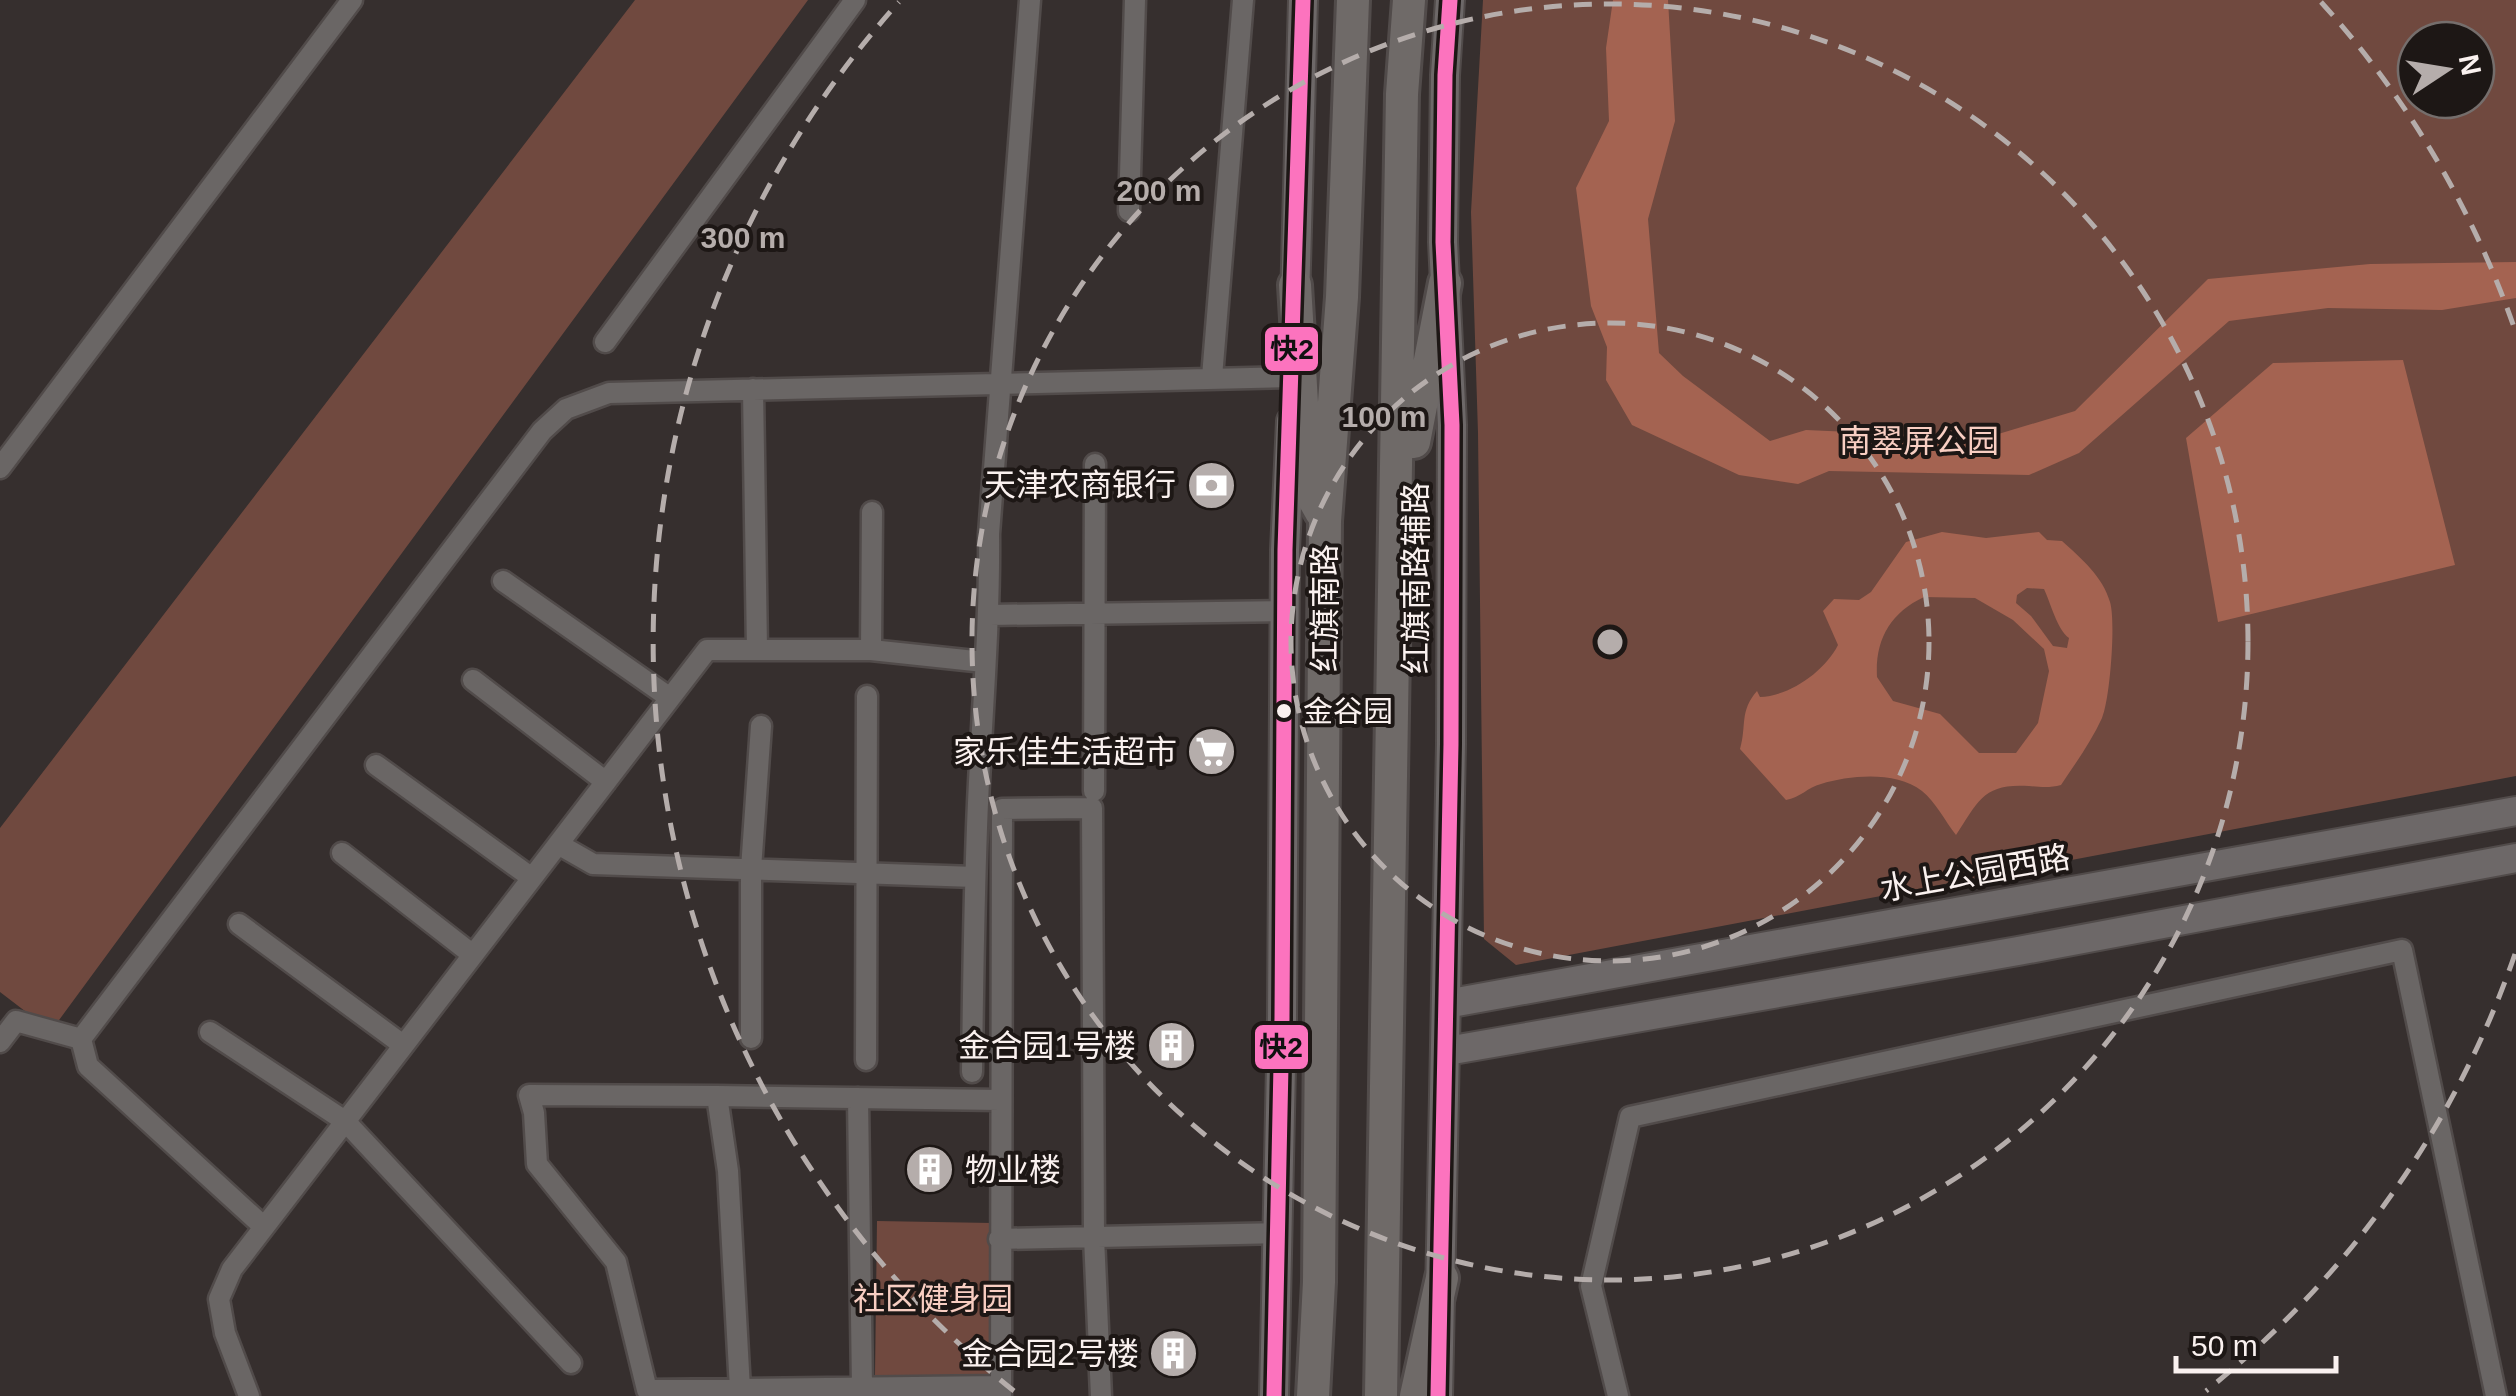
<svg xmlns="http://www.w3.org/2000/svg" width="2516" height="1396" font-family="Helvetica,'Noto Sans SC',sans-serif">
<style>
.green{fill:#70493f;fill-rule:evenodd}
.water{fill:#a46351;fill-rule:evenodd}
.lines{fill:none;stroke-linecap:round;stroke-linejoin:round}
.minor-casing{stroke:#514b4a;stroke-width:25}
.secondary-casing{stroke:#514b4a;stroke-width:32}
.trunk-casing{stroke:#514b4a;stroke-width:38}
.minor{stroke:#6a6665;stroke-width:20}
.secondary{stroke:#6d6868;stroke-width:28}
.trunk{stroke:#6f6a68;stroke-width:32}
.bus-1-casing{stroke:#1d1715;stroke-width:22}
.bus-1{stroke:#fc73be;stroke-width:15}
.ring{fill:none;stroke:#b5adab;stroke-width:5;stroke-dasharray:18 12}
.bus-dot{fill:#faf1ef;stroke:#1d1715;stroke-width:4}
.labels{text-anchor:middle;stroke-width:8;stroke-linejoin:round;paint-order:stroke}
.bus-label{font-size:30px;fill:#faf1ef;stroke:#1d1715;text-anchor:start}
.park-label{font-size:32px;fill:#f8cec2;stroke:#1d1715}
.poi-label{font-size:32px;fill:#faf1ef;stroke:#1d1715;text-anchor:end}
.street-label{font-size:32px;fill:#faf1ef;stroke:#1d1715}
.centre{fill:#b5adab;stroke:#1d1715;stroke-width:5}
.ring-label{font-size:30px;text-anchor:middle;font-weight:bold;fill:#b5adab;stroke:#1d1715;stroke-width:8;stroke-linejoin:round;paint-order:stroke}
.line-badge{stroke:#1d1715;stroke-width:4}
.pale-badge-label{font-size:28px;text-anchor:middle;font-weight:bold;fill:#111}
</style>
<rect width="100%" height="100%" fill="#362f2e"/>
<path class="green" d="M635,0H808L51,1031L0,992V828Z
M1483,0H2516V776L1516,965L1484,939L1478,433L1471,212ZM2416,40H2476V100H2416Z
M877,1221L992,1223L989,1377L875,1375Z"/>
<path class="water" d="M1613,0H1668L1675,121L1648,219L1659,353L1683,376L1770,441L1806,430L1985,438L2075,411L2208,279L2370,264L2516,262V298L2442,310L2328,308L2229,321L2079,453L2029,475L1829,471L1798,484L1739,475L1632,425L1606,380L1607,347L1591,306L1576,188L1609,121L1606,48Z
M2403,360L2455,565L2218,622L2186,438L2273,363Z
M1942,532L1986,538L2039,532L2047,540L2062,541C2081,558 2103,577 2110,602C2116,621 2110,700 2102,718C2091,742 2075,764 2061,785C2050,788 2041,787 2029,786C1984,783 1979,800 1956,835C1945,821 1935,801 1922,791C1896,771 1851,775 1821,784C1808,787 1800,798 1786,800L1740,749C1747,725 1739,712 1757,691L1760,697C1790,696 1825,671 1838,645L1823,611L1834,599L1859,600L1871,592L1906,542ZM2027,588L2044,589C2051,604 2057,629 2069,638L2067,648L2053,646L2031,616L2016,603L2017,595ZM1924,597L1975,598L2013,620L2044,649L2049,671L2038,723L2016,753H1979L1940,714L1893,701L1877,677C1875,640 1890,613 1924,597Z"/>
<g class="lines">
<defs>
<path id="minor" d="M1129,211L1135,0
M605,342L855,0
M1212,377L1243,0
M753,389L757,650
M0,468L352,0
M503,581L670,698
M990,615L1285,611
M871,650L872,512
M473,680L606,782
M376,765L532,878
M1094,791L1095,464
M558,844L593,864L975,877
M342,853L473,955
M239,924L403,1045
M210,1032L345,1121L571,1363
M751,1038V869L761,726
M0,1042L16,1021L81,1039
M866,1060L867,696
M972,1072C973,983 974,893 978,803C982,713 990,624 989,534L1030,0
M717,1096L529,1095L534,1113L537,1164L616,1262L647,1390L1001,1386
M858,1098L862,1387
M264,1227L88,1066L81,1039L542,431L566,409L609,393L1293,377
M999,1239L1278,1233
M740,1389L728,1171L717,1096L1000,1100
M249,1396L225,1333L219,1299L232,1269L707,650H871L984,662
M1001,1396L1002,809L1092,808L1094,1237L1101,1396
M1618,1396L1591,1286L1630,1117L2402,950L2496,1396"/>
<path id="secondary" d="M1295,303L1303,0
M1446,1004L2516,811
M1447,1051L2018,951L2516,858
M1274,1396L1282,1018L1285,550L1291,421
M1438,1396L1451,744L1452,425L1443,242L1445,75L1450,0"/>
<path id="trunk" d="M1295,285L1307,487L1321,512
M1414,442L1445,283
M1313,1396L1319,1282L1325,521L1342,297L1353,0
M1381,1396L1402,94L1409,0
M1416,1396L1442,1278"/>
</defs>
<use href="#minor" class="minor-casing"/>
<use href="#secondary" class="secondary-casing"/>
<use href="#trunk" class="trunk-casing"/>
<use href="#minor" class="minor"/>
<use href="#secondary" class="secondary"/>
<use href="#trunk" class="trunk"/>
<defs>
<path id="bus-1" d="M1274,1396L1282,1018L1285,550L1303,0
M1438,1396L1451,744L1452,425L1443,242L1445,75L1450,0"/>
</defs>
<use href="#bus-1" class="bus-1-casing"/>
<use href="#bus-1" class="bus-1"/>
</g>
<g class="ring">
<circle cx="1610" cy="642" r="319"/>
<circle cx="1610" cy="642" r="638"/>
<path d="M2515 954A957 957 0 0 1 2206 1391M1014 1391A957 957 0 0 1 899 2M2321 2A957 957 0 0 1 2515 330"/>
</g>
<defs>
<symbol id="bank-disc" viewBox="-11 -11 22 22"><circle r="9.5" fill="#b5adab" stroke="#1d1715"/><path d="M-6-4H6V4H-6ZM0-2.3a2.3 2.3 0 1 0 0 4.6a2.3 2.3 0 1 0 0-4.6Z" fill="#fff"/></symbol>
<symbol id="supermarket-disc" viewBox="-11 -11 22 22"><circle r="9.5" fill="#b5adab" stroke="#1d1715"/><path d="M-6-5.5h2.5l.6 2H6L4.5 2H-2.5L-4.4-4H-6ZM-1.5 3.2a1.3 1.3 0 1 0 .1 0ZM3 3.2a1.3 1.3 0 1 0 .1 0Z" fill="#fff"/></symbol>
<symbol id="building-disc" viewBox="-11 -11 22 22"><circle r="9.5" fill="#b5adab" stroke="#1d1715"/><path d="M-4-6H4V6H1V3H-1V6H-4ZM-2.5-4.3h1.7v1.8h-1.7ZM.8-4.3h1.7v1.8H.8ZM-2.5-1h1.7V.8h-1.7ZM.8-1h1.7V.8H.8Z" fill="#fff"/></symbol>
</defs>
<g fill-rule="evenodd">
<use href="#bank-disc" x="1184" y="458" width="55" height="55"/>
<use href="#supermarket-disc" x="1184" y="724" width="55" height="55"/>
<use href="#building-disc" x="1144" y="1018" width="55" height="55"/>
<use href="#building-disc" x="902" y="1142" width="55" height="55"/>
<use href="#building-disc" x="1146" y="1326" width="55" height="55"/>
</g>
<circle class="bus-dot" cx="1284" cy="711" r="9"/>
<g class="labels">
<g class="bus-label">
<text x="1303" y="722">金谷园</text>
</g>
<g class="park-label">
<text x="1919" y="452">南翠屏公园</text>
<text x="933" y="1310">社区健身园</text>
</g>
<g class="poi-label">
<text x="1176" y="496">天津农商银行</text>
<text x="1177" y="763">家乐佳生活超市</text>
<text x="1136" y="1057">金合园1号楼</text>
<text x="965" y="1181" text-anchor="start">物业楼</text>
<text x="1139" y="1365">金合园2号楼</text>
</g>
<g class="street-label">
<text transform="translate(1416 578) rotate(-90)" y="11">红旗南路辅路</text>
<text transform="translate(1325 608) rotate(-90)" y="11">红旗南路</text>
<text transform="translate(1975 873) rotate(-10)" y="11">水上公园西路</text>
</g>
</g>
<circle cx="1610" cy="642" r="15" class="centre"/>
<g class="ring-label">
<text x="1159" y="201">200 m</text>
<text x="743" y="248">300 m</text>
<text x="1384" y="427">100 m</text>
</g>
<g class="line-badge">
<rect x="1263" y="325" width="57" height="48" rx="10" fill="#fc73be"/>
<rect x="1253" y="1023" width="57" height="48" rx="10" fill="#fc73be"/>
</g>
<g class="pale-badge-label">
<text x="1292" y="359">快2</text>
<text x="1281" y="1057">快2</text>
</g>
<g transform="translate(2446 70) rotate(78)"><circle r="48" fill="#1d1715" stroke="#756e6c" stroke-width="2.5"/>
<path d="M0-8L18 38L0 25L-18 38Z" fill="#b5adab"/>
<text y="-15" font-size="28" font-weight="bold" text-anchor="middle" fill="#faf1ef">N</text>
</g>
<path d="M2176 1356v15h160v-15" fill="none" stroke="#faf1ef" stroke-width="5"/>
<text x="2191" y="1356" font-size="30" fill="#faf1ef" stroke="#1d1715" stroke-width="8" paint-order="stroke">50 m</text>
</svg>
